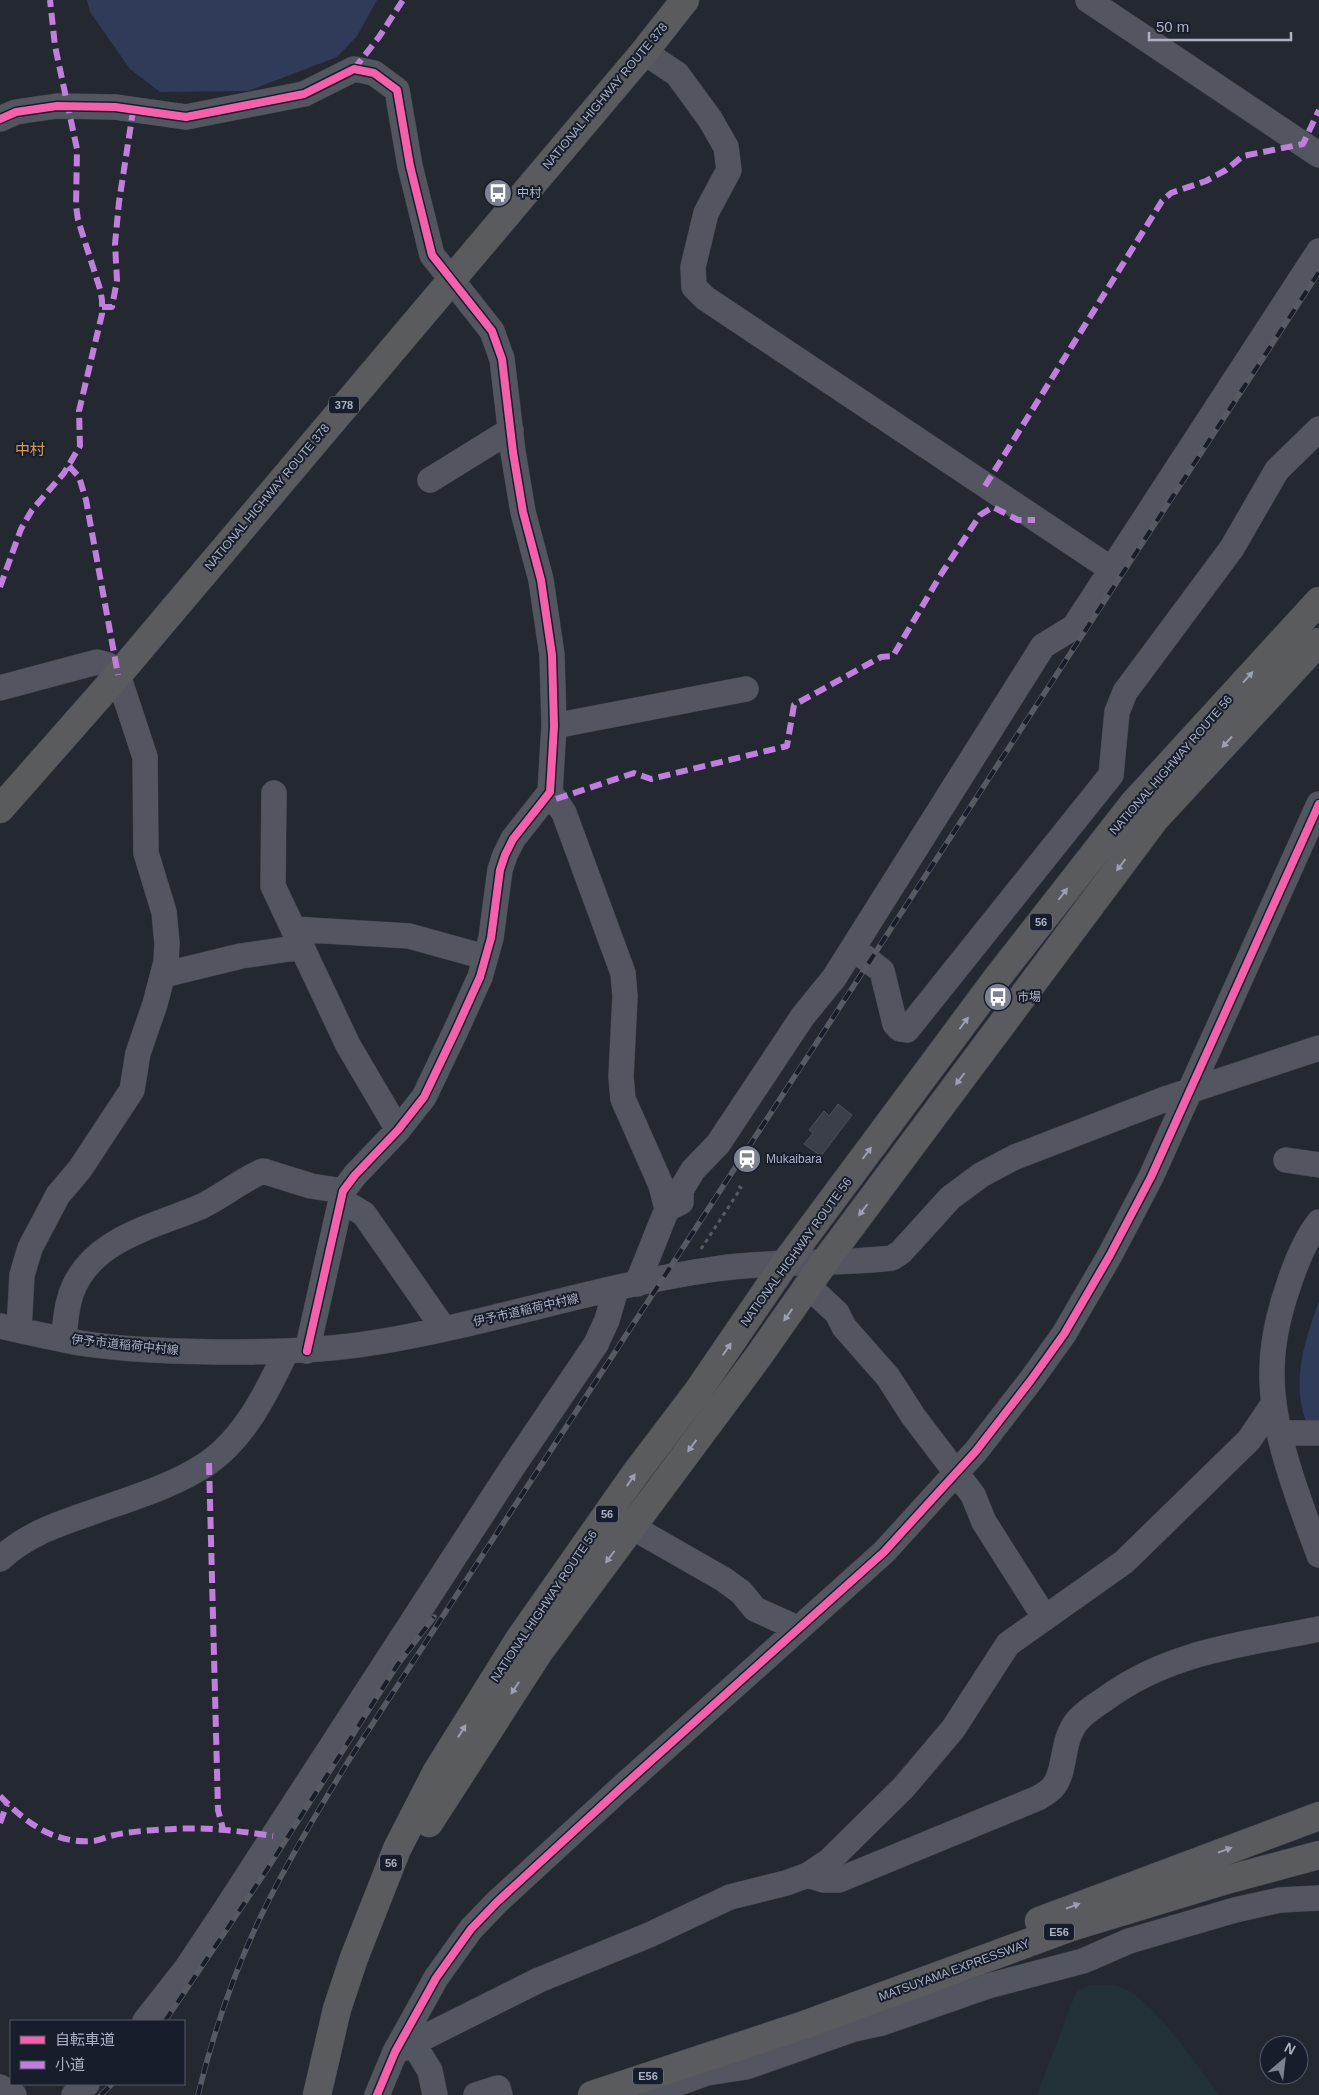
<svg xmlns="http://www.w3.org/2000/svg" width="1319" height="2095" font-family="Helvetica,'Noto Sans JP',sans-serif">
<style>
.green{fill:#213136}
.water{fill:#2f3b58}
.building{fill:#3b3f48;stroke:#4b4f5a}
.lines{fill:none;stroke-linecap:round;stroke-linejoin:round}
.minor-casing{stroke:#40424a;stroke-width:26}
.highway-casing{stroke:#40444d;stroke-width:29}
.path{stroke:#565a62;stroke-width:3;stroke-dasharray:4 4;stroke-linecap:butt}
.minor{stroke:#535660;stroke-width:25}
.highway{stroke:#595b5f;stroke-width:28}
.rail-casing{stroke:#575a62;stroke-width:5.5}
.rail{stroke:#181d2b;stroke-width:4;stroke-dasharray:11;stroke-linecap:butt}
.quiet{stroke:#c07fdc;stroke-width:6;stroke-dasharray:12 6;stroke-linecap:butt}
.cycleway-casing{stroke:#181d2b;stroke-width:11}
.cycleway{stroke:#f560ab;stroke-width:8}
.oneway{fill:#9ba1b0}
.labels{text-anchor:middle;stroke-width:4;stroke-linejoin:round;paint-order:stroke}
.shield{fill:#181d2b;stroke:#808596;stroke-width:1}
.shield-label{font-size:11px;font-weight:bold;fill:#acb2c4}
.street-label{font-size:12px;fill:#acb2c4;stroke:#181d2b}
.poi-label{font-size:12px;fill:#acb2c4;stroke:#181d2b;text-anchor:start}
.quarter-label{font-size:15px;fill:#d49b56;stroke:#181d2b}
</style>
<rect width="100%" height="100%" fill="#242831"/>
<path class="green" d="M1090,1985C1099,1985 1109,1984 1117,1986C1149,1992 1199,2069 1219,2095H1037L1076,1992Z"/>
<path class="water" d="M87,0H377L357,36L337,57L248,91L160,92L130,69L90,12Z
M1319,1301V1425L1306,1422C1291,1381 1305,1340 1319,1301Z"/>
<path class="building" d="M838,1104L852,1115L821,1156L804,1144L813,1133L809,1130L824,1111L829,1116Z"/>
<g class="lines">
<defs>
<path id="minor" d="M1088,0L1319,155
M644,52L677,74L710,119L726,147L729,170L706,213L693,267L694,287L705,298L1111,569
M0,119L16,112L57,106L115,107L186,117L304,94L354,69L374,73L397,90L410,166L432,255L492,331L502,359L513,452L523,512L541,580L552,655L554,726L550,792L513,839L505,855L500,870L491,938L480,977L456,1030L424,1097L398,1130L355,1175L343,1191L307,1351
M430,480L511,430
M0,688L97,662L108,665L118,675L145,757L146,853L164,912L167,943L166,962L155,1004L138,1053L132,1090L80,1169L58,1195L30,1248L22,1275L19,1330
M554,726L746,689
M550,792L564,813L623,973L625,996L621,1077L623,1099L661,1185L667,1209L637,1284
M274,793L273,886L348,1045L398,1130
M293,929L409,936L485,957
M853,948L882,971L895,1024L900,1029L907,1030L1111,775L1117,712L1125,692L1232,548L1277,470L1319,429
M163,975L241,956L302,947
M1286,1160L1319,1165
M341,1200L364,1214L444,1329
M667,1209L681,1202V1190L693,1170L718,1144L803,1016L834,978L1043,646L1074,627L1319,251
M1319,1222C1305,1240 1295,1265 1288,1287C1279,1313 1272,1344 1272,1372C1271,1431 1299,1500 1319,1555
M808,1286L837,1313L844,1327L888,1377L913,1416L973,1495L984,1522L1045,1618
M0,1326C27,1332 53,1338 80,1343C125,1350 170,1351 216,1352C271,1352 324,1351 378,1342C492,1323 602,1285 715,1269C774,1260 833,1265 892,1258L901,1252L950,1198L981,1175L1015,1157L1168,1098L1319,1048
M64,1339C65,1324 66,1309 71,1294C90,1239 153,1227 200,1207C222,1197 241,1180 263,1171L311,1186L343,1191
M1281,1433H1319
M632,1527L723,1579L741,1592L755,1609L797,1628
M0,1559C27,1534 58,1524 93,1512C132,1498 174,1486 208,1463C245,1437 267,1392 286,1352
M808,1875L824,1880H839L1038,1798C1043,1795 1050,1791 1053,1787C1067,1771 1060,1741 1078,1720C1085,1712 1096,1705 1105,1699C1170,1651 1242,1645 1319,1629
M145,2021L186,1969L224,1912L512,1468L596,1344L607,1320L616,1289
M413,2043L430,2071L435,2095
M395,2052L539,1980L649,1935L730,1897L786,1883L808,1875L829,1861L904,1787L953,1729L1008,1644L1124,1562L1249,1440L1274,1403
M0,2087L14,2095
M74,2095L87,2084
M377,2095L395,2052L436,1978L471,1929L497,1902L622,1787L884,1552L976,1451L1031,1380L1064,1334L1110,1255L1151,1177L1319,804
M476,2095L498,2088L500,2095
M645,2095L707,2073L746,2067L854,2029L882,2023L988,1986L1083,1961L1129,1941L1235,1910L1280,1900L1319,1898"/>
<path id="highway" d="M0,809L118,675L644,52L685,0
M429,1823L539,1652L758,1357L826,1260L1155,819L1319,642
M1039,1921L1319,1816
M317,2095L337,2009L354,1958L397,1849L436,1773L520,1638L635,1474L698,1391L786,1262L997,978L1133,804L1319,601
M592,2095L804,2025L1074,1926L1226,1880L1319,1855"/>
</defs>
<use href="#minor" class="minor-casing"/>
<use href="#highway" class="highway-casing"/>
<path class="path" d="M701,1249L741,1188L737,1185"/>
<use href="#minor" class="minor"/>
<use href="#highway" class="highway"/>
<defs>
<path id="rail" d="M165,2021L266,1871L398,1664L434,1617
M101,2095L112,2084
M198,2095C213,2034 234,1972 261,1916C287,1862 318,1811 349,1760L1319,272"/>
</defs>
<use href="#rail" class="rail-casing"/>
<use href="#rail" class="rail"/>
<path class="quiet" d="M354,69L379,37L403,0
M102,307H112L117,280L115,244L119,202L133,111
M69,466L79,477L86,500L118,675
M985,486L1162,201L1171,193L1206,181L1226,170L1243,156L1303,144L1319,110
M0,587L21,529L32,510L64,473L80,446L79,411L102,314V300L100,289L78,220L76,206L77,149L55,46L50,0
M556,799L634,773L651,779L787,746L794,705L881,657L893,656L940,576L980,515L993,507L1018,520H1035
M209,1463L218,1810L223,1829
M0,1796C25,1822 54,1844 92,1841C98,1841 104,1838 110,1836C130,1831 154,1830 174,1829C208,1827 240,1831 273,1836
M0,1823L7,1804"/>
<defs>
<path id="cycleway" d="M0,119L16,112L57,106L115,107L186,117L304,94L354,69L374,73L397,90L410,166L432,255L492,331L502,359L513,452L523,512L541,580L552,655L554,726L550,792L513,839L505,855L500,870L491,938L480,977L456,1030L424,1097L398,1130L355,1175L343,1191L307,1351
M377,2095L395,2052L436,1978L471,1929L497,1902L622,1787L884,1552L976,1451L1031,1380L1064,1334L1110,1255L1151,1177L1319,804"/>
</defs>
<use href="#cycleway" class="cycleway-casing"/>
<use href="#cycleway" class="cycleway"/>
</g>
<defs><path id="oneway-solid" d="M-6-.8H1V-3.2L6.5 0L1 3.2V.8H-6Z" transform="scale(1.25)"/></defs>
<g class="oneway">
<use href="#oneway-solid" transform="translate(1248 677) rotate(-48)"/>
<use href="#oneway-solid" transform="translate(1227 742) rotate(133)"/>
<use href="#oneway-solid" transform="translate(1121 865) rotate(127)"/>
<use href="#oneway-solid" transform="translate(1063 894) rotate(-52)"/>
<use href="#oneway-solid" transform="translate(964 1023) rotate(-53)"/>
<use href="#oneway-solid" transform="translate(960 1079) rotate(127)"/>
<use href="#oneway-solid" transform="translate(867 1153) rotate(-53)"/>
<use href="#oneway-solid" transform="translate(863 1210) rotate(127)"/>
<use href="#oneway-solid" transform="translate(788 1315) rotate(125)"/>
<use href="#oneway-solid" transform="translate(727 1349) rotate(-56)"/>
<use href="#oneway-solid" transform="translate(692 1446) rotate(126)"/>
<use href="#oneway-solid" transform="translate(631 1480) rotate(-55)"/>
<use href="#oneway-solid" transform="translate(610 1557) rotate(127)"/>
<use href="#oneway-solid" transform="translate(515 1688) rotate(123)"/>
<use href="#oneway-solid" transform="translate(462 1731) rotate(-58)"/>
<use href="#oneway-solid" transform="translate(1225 1850) rotate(-20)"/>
<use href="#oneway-solid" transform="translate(1073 1906) rotate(-20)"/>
</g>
<defs>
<symbol id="bus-disc" viewBox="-11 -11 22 22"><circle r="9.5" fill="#7c8291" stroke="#181d2b"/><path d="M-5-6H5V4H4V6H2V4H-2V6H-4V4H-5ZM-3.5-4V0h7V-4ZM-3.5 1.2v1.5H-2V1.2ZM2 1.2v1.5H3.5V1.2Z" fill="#fff"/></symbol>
<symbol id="station-disc" viewBox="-11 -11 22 22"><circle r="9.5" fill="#7c8291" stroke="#181d2b"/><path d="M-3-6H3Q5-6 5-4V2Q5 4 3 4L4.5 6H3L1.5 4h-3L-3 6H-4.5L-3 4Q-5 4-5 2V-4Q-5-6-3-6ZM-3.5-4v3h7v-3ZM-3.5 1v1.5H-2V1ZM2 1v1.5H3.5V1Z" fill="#fff"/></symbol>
</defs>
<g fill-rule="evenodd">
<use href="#bus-disc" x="482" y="177" width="32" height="32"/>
<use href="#bus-disc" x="982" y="981" width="32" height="32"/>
<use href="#station-disc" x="731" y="1143" width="32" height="32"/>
</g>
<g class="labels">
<g class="shield">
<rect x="329" y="396.5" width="30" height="17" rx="4"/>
<rect x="1030" y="913.5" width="22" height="17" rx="4"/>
<rect x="596" y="1505.5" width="22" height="17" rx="4"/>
<rect x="380" y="1854.5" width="22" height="17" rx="4"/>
<rect x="1044" y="1923.5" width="30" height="17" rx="4"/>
<rect x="633" y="2067.5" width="30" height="17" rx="4"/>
</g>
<g class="shield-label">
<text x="344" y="409">378</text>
<text x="1041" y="926">56</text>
<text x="607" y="1518">56</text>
<text x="391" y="1867">56</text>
<text x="1059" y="1936">E56</text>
<text x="648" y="2080">E56</text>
</g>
<g class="street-label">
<text transform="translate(605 96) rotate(-50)" y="4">NATIONAL HIGHWAY ROUTE 378</text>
<text transform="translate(267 497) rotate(-50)" y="4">NATIONAL HIGHWAY ROUTE 378</text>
<text transform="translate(1171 765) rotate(-49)" y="4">NATIONAL HIGHWAY ROUTE 56</text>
<text transform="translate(796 1252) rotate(-54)" y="4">NATIONAL HIGHWAY ROUTE 56</text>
<text transform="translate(526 1310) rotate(-13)" y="4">伊予市道稲荷中村線</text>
<text transform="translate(125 1345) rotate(6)" y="4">伊予市道稲荷中村線</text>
<text transform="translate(544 1606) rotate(-56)" y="4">NATIONAL HIGHWAY ROUTE 56</text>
<text transform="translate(954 1970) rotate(-20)" y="4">MATSUYAMA EXPRESSWAY</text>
</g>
<g class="poi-label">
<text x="517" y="197">中村</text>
<text x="1017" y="1001">市場</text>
<text x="766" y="1163">Mukaibara</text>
</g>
<g class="quarter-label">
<text x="30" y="455">中村</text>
</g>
</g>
<rect x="10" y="2020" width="175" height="65" fill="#181d2b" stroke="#535968"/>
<rect x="20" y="2036" width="25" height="8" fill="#f560ab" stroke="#535968"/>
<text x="55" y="2045" font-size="15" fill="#acb2c4">自転車道</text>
<rect x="20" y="2061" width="25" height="8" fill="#c07fdc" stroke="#535968"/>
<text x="55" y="2070" font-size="15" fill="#acb2c4">小道</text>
<g transform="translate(1284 2060) rotate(28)"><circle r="24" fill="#181d2b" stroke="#535968"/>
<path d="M0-4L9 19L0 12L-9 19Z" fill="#7c8291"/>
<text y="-8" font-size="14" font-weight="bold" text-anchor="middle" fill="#acb2c4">N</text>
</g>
<path d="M1149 32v8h142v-8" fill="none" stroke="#acb2c4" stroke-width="2.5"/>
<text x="1156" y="32" font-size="15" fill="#acb2c4" stroke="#181d2b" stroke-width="4" paint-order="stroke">50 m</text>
</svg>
